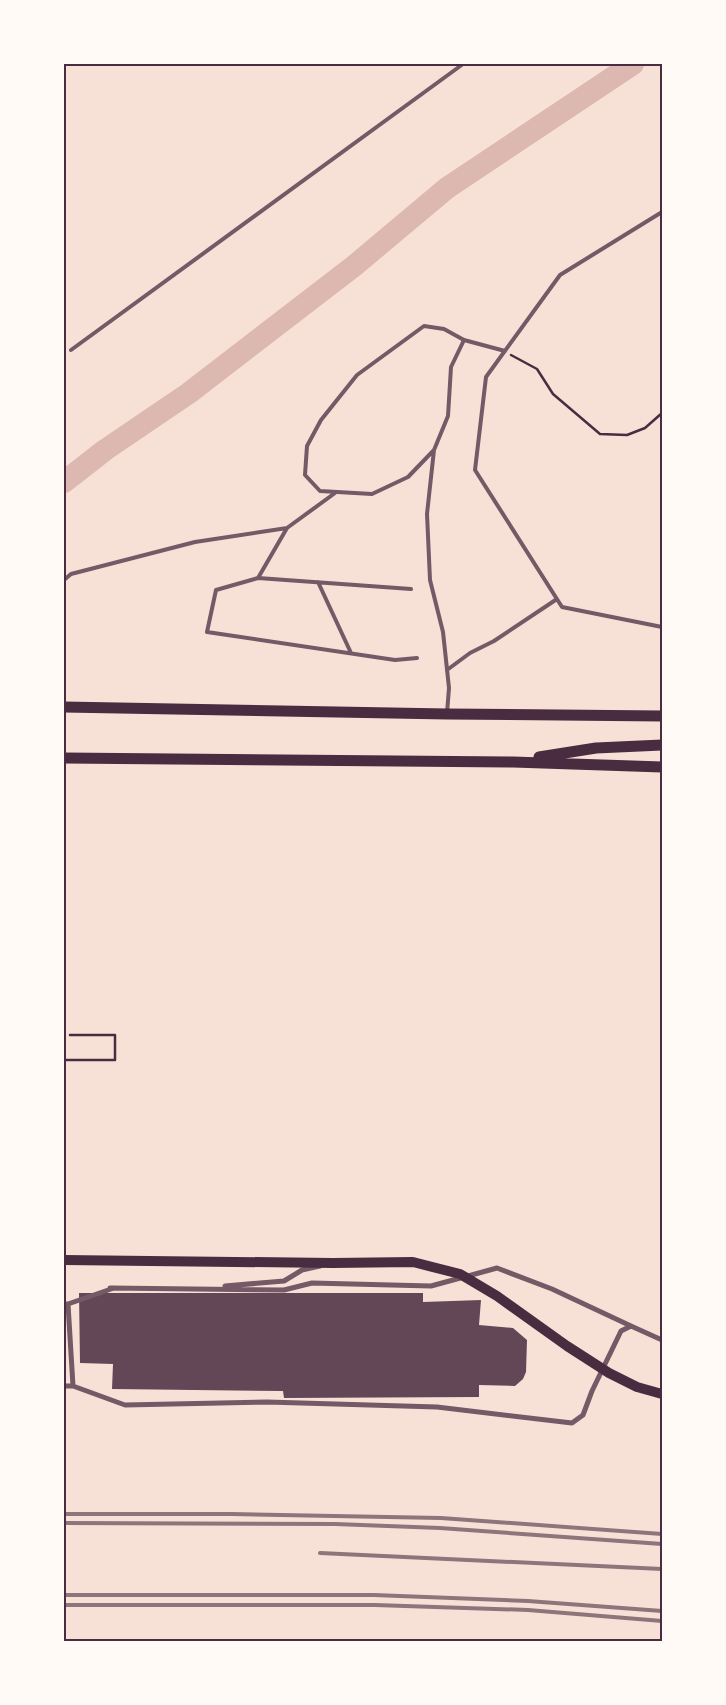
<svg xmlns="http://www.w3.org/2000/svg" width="726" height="1705" font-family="'PT Sans',sans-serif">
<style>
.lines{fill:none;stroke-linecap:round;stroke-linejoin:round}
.river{stroke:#dcb8b0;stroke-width:22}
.building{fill:#644757}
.path{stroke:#4a2c40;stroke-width:2.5}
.service{stroke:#755966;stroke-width:4}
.minor{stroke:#755966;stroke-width:5}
.secondary{stroke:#4a2c40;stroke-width:10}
.primary{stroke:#4a2c40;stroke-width:11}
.rail{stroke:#8f747c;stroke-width:4}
.neatline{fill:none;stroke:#4a2c40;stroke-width:2}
</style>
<rect width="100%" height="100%" fill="#f7e1d7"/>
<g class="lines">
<path class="river" d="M64,482L105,450L189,393L354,266L447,188L633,64"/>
</g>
<path class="building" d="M79,1293H423V1302L481,1300L479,1325L513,1328L527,1340L526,1372L523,1379L515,1386L479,1385V1397L284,1398L283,1391L112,1389L113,1364L80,1363Z"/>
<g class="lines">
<path class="path" d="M511,355L537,369L553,394L600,434L627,435L645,428L662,413
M64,1060H115V1035H70"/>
<path class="service" d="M662,212L560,275L486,377L475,470L562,607L662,627
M464,340L451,367L448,416L434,450L408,477L372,494L320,491L305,475L307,446L321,420L357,375L424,326L444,329L464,340L505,351
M71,350L463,64
M434,450L427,514L430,580L443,632L449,688L447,713
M287,528L258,578L216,590L207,632L395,660L417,658
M258,578L411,589
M64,580L71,574L195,542L287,528L335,493
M318,582L351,653
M447,670L470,653L494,641L557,599"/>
<path class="minor" d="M225,1286L284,1281L302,1270L320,1266
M110,1288L284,1290L312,1283L431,1286L497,1268L552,1289L631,1326
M64,1304H68L114,1288
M68,1304L73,1386
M64,1386H73L125,1405L267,1402L437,1407L572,1423L583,1415L592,1391L621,1331L631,1326L662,1340"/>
<path class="secondary" d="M64,1260L333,1263L413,1262L460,1274L497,1296L567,1346L609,1373L637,1387L662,1394"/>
<path class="primary" d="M64,707L447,714L662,716
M539,757L596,748L662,745
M64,758L513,762L662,767"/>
<path class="rail" d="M64,1514H231L441,1518L662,1534
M64,1523L335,1524L440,1528L662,1544
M320,1553L662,1569
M64,1595H374L528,1601L662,1611
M64,1605H375L528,1610L662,1621"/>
</g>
<rect width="726" height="1705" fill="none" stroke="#fffaf5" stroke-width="130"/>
<rect x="65" y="65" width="596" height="1575" class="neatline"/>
</svg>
